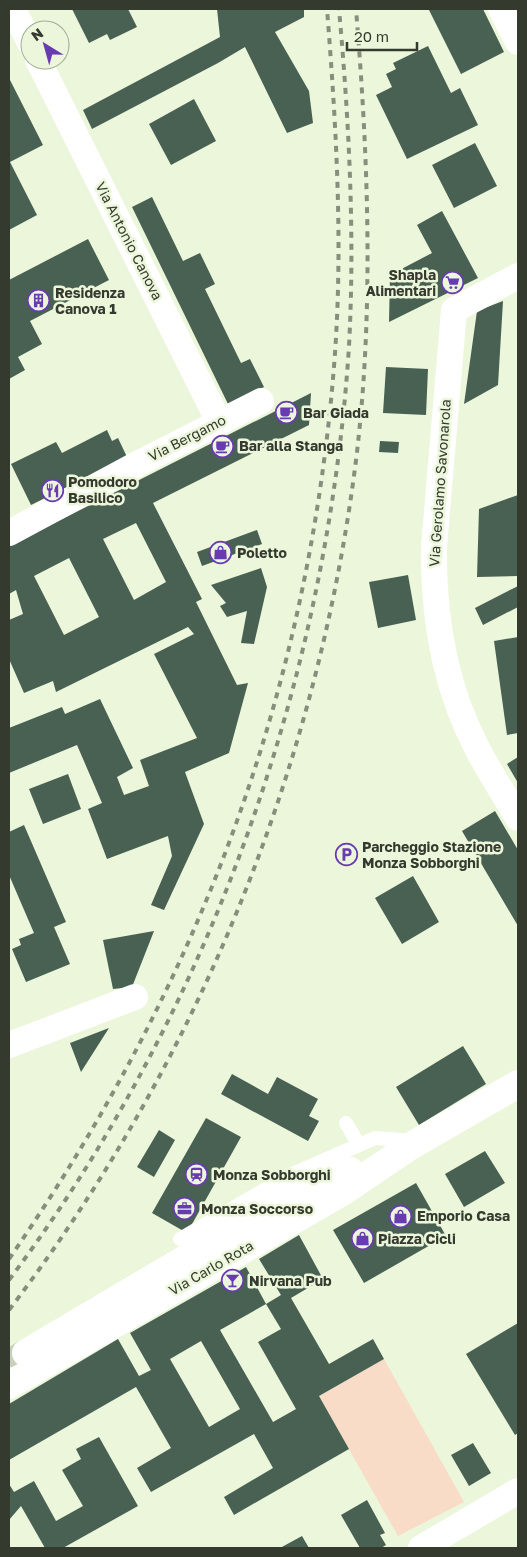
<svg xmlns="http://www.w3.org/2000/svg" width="527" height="1557" font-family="'Golos Text',sans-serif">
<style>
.green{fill:#f8dcc8}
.building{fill:#486153;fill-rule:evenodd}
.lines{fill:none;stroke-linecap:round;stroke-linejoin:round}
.secondary-tunnel{stroke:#c7d0b9;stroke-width:28;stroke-dasharray:28 14;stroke-linecap:butt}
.lane{stroke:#fff;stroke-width:14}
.street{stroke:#fff;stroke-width:26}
.secondary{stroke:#fff;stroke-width:28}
.rail{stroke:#878f7c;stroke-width:4;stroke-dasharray:6 6;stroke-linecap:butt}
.labels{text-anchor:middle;stroke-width:5;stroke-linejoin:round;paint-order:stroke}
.street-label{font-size:14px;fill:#353a2f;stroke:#ebf6db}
.poi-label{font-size:14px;font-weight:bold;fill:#353a2f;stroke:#ebf6db;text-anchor:start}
</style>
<rect width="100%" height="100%" fill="#ebf6db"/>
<path class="green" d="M384,1359L464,1502L398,1536L319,1396Z"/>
<path class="building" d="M72,9H128L137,27L110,40L107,34L89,43Z
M217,9H304V17L275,32L309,91L313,123L287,133L245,47L218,63L92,129L83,110L220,37Z
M432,9H483L504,52L461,74L429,10Z
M428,46L451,93L460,88L478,125L407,159L376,95L392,87L386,74L396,69L393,63Z
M9,78L43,145L10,162L37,215L9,230Z
M194,99L216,141L171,165L149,124Z
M475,143L497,186L454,208L432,165Z
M152,197L183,261L200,253L215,284L205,289L241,363L250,359L264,387L228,404L132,207Z
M442,211L478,278L389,322L390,275L432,253L417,225Z
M88,239L109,280L30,321L42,344L18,357L25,370L9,379V280Z
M503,301L498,385L464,404L477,311Z
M386,367L428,369L426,415L383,413Z
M311,393L309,425L153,503L202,599L196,602L237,685L248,683L229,753L185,772L204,824L164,910L151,905L172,856L168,836L107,859L88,809L102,803L77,745L9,773V728L62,707L65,714L100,699L133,768L117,777L124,795L149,786L140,760L197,738L154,654L194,634L188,627L56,692L53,681L24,693L9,659V620L23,614L16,590L9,594V546ZM136,523L166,582L134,600L103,539ZM69,558L99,617L64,635L34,576Z
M107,430L112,441L118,438L127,457L31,505L11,464L56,442L62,453Z
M380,441L399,442L398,453L379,452Z
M518,495V576L477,577L479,509Z
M257,530L262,544L202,566L197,552Z
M261,568L267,587L254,644L241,643L247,611L227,617L220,606L226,603L211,585Z
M408,575L416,620L378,628L369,582Z
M518,586V607L483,625L475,608Z
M518,637V733L507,735L494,641Z
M518,757V783L507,764Z
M68,774L81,809L43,824L29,789Z
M495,811L518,850V926L462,831Z
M24,825L66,922L54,927L70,964L26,982L12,949L21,945L19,939L34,933L9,875V832Z
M413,876L439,922L402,944L375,898Z
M154,931L132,987L113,989L103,940Z
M109,1028L81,1072L70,1043Z
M463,1046L486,1084L419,1125L396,1087Z
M232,1074L268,1094L277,1077L318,1099L309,1116L319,1121L308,1141L221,1094Z
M206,1118L241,1137L187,1233L152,1213Z
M159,1130L175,1140L154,1177L137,1167Z
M485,1151L505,1183L464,1207L445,1174Z
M416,1183L446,1236L364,1283L333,1230Z
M299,1235L323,1279L291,1298L329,1364L373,1339L384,1359L319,1396L349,1449L234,1515L224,1497L273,1468L254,1434L151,1492L137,1468L171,1448L136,1387L9,1460V1404L118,1339L139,1376L151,1370L130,1333L246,1267L266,1304L220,1330L273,1422L296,1409L258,1342L281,1329L266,1304L281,1295L259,1259ZM201,1341L240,1409L209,1427L170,1359Z
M518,1323V1433L515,1435L466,1354Z
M99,1437L138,1506L63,1548H45L21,1506L9,1520V1484L14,1492L34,1481L56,1521L83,1506L62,1470L81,1459L76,1449Z
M473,1443L491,1473L469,1486L451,1455Z
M367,1500L385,1533L380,1535L386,1545L381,1548H360L341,1515Z
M302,1536L309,1548H280Z"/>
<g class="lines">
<path class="secondary-tunnel" d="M9,1364L26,1353"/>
<path class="lane" d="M346,1123L359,1145
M180,1239L288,1176L375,1138L414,1141"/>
<path class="street" d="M13,9L30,43
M501,9L518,42
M38,60L219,422
M518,276L454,310L434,547C433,618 444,686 478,750C490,773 505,796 518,818
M9,533L143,461L261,401
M9,1045L135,997
M421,1548L518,1491"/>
<path class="secondary" d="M26,1353L302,1190L350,1171
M9,1385L344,1191L409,1147L518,1084"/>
<path class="rail" d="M9,1259C199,985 311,687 335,353C343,239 336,123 327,9
M9,1280C209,1014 328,678 349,346C355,234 349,121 339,9
M9,1310C198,1063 320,761 357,452C374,305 368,156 356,9"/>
</g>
<defs>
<symbol id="supermarket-ring" viewBox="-11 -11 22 22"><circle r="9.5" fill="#ebf6db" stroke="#693bb3" stroke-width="1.5"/><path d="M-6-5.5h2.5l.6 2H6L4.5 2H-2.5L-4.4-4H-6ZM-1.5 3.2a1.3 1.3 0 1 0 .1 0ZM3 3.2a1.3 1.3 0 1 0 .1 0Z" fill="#693bb3"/></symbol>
<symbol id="building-ring" viewBox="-11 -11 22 22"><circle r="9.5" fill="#ebf6db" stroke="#693bb3" stroke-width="1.5"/><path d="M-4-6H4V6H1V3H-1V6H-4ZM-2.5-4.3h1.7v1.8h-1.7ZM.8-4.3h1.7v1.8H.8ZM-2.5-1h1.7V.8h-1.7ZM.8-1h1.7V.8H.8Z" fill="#693bb3"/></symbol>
<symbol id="cafe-ring" viewBox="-11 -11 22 22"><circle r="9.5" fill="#ebf6db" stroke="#693bb3" stroke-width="1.5"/><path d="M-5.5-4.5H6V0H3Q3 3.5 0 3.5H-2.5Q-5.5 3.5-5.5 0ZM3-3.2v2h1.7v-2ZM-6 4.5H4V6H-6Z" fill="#693bb3"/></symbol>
<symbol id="restaurant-ring" viewBox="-11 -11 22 22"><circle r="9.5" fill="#ebf6db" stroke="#693bb3" stroke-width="1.5"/><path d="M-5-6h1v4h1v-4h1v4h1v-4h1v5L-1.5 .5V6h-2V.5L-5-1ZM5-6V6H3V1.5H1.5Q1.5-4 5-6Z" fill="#693bb3"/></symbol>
<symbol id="shop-ring" viewBox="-11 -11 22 22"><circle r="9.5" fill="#ebf6db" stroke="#693bb3" stroke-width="1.5"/><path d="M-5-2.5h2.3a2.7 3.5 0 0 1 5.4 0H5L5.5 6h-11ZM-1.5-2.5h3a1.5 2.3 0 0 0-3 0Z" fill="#693bb3"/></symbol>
<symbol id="parking-ring" viewBox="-11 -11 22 22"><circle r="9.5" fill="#ebf6db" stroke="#693bb3" stroke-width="1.5"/><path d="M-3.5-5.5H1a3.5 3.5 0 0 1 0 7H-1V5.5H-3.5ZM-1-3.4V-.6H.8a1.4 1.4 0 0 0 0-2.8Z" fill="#693bb3"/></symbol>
<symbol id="station-ring" viewBox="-11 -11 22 22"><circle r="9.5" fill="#ebf6db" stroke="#693bb3" stroke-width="1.5"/><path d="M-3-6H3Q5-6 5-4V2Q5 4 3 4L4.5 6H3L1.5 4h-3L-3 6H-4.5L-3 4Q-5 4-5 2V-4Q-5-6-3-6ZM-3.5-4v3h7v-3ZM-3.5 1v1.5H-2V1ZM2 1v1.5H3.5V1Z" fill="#693bb3"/></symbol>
<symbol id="office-ring" viewBox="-11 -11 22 22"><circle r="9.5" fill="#ebf6db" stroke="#693bb3" stroke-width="1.5"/><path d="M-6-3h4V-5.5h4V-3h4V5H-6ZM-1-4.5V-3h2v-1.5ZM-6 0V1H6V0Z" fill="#693bb3"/></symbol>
<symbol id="bar-ring" viewBox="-11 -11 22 22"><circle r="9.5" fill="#ebf6db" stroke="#693bb3" stroke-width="1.5"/><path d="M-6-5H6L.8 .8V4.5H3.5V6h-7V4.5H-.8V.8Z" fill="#693bb3"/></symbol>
</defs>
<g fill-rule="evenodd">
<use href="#supermarket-ring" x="440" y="270" width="25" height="25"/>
<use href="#building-ring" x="26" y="288" width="25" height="25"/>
<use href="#cafe-ring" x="274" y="400" width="25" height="25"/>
<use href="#cafe-ring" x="210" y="434" width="25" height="25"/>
<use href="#restaurant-ring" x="40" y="478" width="25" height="25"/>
<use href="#shop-ring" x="208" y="540" width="25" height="25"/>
<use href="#parking-ring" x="334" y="842" width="25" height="25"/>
<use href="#station-ring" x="184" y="1162" width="25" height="25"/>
<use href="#office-ring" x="172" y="1196" width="25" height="25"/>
<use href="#shop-ring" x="388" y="1204" width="25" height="25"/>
<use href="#shop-ring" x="350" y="1226" width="25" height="25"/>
<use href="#bar-ring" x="220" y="1268" width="25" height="25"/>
</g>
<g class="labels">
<g class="street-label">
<text transform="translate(129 241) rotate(63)" y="5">Via Antonio Canova</text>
<text transform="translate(187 438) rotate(-27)" y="5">Via Bergamo</text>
<text transform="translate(440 483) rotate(-86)" y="5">Via Gerolamo Savonarola</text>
<text transform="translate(211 1268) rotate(-30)" y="5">Via Carlo Rota</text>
</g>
<g class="poi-label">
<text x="436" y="280" text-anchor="end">Shapla<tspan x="436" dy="16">Alimentari</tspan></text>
<text x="55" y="298">Residenza<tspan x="55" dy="16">Canova 1</tspan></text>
<text x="303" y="418">Bar Giada</text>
<text x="239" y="451">Bar alla Stanga</text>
<text x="68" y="487">Pomodoro<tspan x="68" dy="16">Basilico</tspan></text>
<text x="237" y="558">Poletto</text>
<text x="362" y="852">Parcheggio Stazione<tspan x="362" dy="16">Monza Sobborghi</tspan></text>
<text x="213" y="1180">Monza Sobborghi</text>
<text x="201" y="1214">Monza Soccorso</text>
<text x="417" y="1221">Emporio Casa</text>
<text x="378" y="1244">Piazza Cicli</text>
<text x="249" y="1286">Nirvana Pub</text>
</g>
</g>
<rect width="527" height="1557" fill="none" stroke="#353a2f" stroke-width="20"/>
<g transform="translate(45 45) rotate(323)"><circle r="24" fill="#ebf6db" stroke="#a2ab96"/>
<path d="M0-4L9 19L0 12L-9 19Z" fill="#693bb3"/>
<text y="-8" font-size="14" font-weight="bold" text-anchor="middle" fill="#353a2f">N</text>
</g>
<path d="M347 42v8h70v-8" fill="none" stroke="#353a2f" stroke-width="2.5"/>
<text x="354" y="42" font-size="15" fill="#353a2f" stroke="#ebf6db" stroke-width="4" paint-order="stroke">20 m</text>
</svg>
